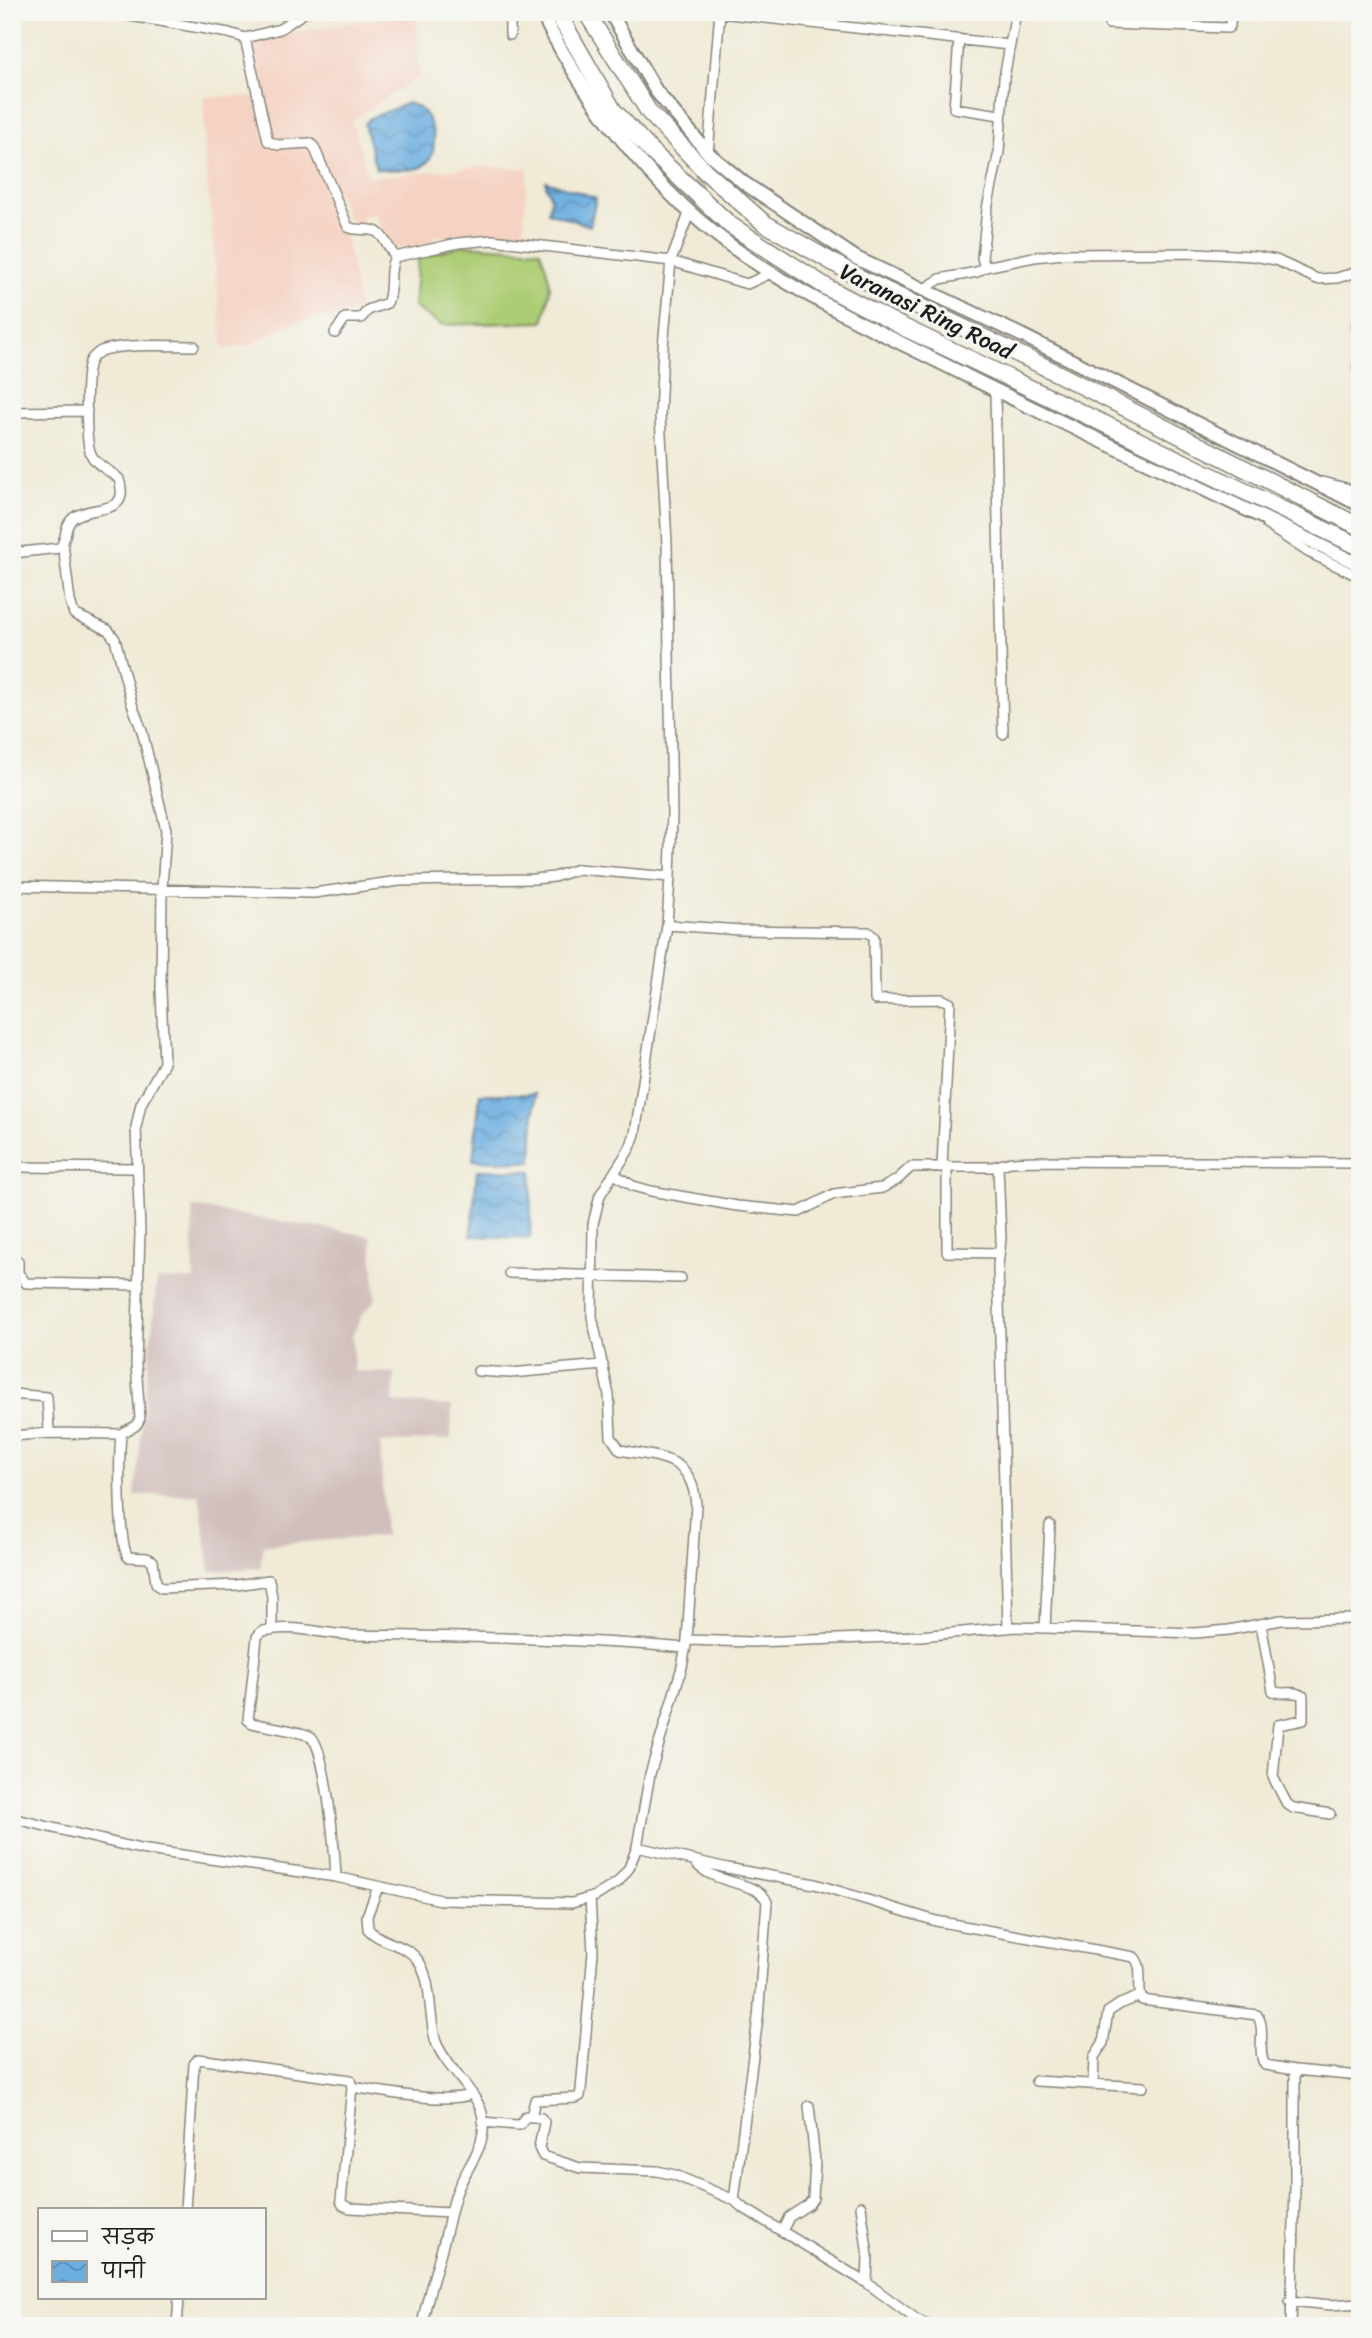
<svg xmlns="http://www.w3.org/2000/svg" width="1372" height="2338" font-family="Sriracha,'Playpen Sans Deva',sans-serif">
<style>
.built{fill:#f5d2c2}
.industrial{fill:#d1bfbd}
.pitch{fill:#adcd74;stroke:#647448;stroke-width:2}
.water{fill:url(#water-waves);stroke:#44657e;stroke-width:2}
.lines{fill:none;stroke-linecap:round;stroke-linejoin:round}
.street-tunnel{stroke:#c6c1b1;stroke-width:9;stroke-dasharray:9 4.5;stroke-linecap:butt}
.street-casing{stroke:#868379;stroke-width:12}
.secondary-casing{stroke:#868379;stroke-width:16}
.highway-casing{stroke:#868379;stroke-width:19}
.street{stroke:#fff;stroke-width:9}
.secondary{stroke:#fff;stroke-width:12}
.highway{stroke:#fff;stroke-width:16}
.labels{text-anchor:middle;stroke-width:6;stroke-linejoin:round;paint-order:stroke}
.street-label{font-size:23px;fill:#1c1c1c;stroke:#f6f6f2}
</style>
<defs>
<pattern id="water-waves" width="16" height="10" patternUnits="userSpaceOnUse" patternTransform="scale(1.75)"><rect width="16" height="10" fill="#6caee0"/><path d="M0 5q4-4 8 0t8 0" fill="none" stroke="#588db5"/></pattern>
</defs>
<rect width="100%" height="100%" fill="#f6f6f2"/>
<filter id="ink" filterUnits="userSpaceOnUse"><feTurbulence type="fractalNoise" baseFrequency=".0143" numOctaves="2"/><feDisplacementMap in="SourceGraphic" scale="14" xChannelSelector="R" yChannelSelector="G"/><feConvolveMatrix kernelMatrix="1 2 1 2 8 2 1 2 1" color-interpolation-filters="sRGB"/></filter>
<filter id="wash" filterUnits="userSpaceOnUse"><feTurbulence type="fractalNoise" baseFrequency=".00686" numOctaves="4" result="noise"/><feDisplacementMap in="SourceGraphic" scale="28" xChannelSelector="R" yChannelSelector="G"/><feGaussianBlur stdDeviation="1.57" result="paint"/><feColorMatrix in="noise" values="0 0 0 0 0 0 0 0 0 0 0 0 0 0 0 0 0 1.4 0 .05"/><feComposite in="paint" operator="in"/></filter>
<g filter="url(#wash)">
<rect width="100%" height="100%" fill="#f0ead6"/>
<path class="built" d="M417,12L418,77L352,120L368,177L483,167L528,168L523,234L433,236L432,245L395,249L380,228L376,214L362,216L360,228L355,226L349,220L314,138L278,141L270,136L253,40Z
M255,96L266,147L270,149L305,145L311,150L339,216L350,257L360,313L290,323L251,345L223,349L205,158L204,97Z"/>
<path class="industrial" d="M192,1207L371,1236L376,1299L361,1316L352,1337L354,1371L395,1373L393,1402L452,1406L451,1439L380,1443L385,1536L263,1545L260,1568L210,1571L199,1494L135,1495L157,1280L194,1279Z"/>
<path class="pitch" d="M463,245L540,250C553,285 552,286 543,322L441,325L414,307L418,258Z"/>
<path class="water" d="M408,103C412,105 416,106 419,108C435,120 442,156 421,167C410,172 388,169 376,169L364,124L370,118Z
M546,181L596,198L590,226L548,212L551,198L546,186Z
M1360,328V381L1353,378L1350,331Z
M480,1094H535L532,1162L473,1160Z
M477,1170L532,1171L530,1238L471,1236Z"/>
</g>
<g filter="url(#ink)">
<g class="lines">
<path class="street-tunnel" d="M690,211L703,168"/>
<defs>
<path id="street" d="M108,12L229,33L245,38L268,141L278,145L310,143L314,147L348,227C357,232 369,227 377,232C384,236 390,250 395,257L458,243L492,240L671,261L747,284L771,273
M1016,12L1004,78L999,152L987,209L982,258L985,267L1034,257L1064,254L1196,253L1254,256L1276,260L1317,279L1337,278L1360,271
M720,13L1009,45
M1109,24L1228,28L1230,26L1231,12
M510,35V12
M245,38L280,29L305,12
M959,39L954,108L1000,115
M708,153L720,12
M924,289L940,279L977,272L985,267
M335,333L345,318H361L368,310L387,303C394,288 387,271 395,257
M991,388L995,395L1003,734
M12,412L87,411
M1322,482L1346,488L1360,495
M1267,525L1308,552L1360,577
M63,544L70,601L74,614L108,630L115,639L132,704L142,731L166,830L162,888L161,990L164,1063L141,1104L136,1127L140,1233L136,1364L140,1418C136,1430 129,1427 121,1434C119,1455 118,1542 128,1557L147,1558L153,1561L156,1583L161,1588L237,1585L269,1580L272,1597V1630
M12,553L60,548C67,539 64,525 73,518C93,503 131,518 119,479C111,471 95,465 91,454C85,442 85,376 90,362C92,358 97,353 101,351C122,343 171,346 194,346
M12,886L314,893L399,881L534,879L554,877L578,869L670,877
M667,925L741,930L868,932L874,937L875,1000L942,999L950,1003L942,1166
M947,1166V1252L999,1253
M12,1167L137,1168
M998,1167L1001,1239L998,1266L1008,1628
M614,1174L633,1186L651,1191L737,1206L799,1212L834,1194L882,1188L897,1180L911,1167H992L1011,1162L1036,1161L1360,1163
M18,1261V1273L26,1283L139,1285
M509,1273L681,1278
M478,1371L510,1373L603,1365
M12,1394L47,1397L49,1430L51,1433L121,1434
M12,1436L51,1433
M1261,1624L1273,1691C1283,1696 1294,1689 1303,1696V1720L1278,1725L1273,1777L1287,1804L1293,1808L1330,1814
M1045,1628L1050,1525
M687,1640L751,1642L920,1636L1016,1627L1195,1633L1229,1630L1281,1620L1360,1619
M12,1818L140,1849L336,1877L441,1900L572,1903L596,1896L618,1882L629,1868L637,1847L650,1774L682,1667L687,1640L696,1505C692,1455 661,1458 620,1450L611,1437L609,1395L592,1317L593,1224L600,1195L630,1148L635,1134L667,925L670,877L672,814L667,544L660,416L663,347L671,261L690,211
M637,1847L727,1868L815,1884L936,1921L1134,1957C1145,1968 1136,1986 1142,2000L1257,2015C1267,2029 1256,2050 1265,2065L1295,2070L1360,2076
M694,1861C713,1886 759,1880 767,1902L758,2018L734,2200L742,2207L867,2283L916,2319L930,2326
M336,1877C335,1854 326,1748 311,1737C303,1731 263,1726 252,1723L248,1720L257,1637L261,1632C288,1623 322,1634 350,1635C462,1637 574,1638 685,1648
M378,1887L367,1916L368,1929C381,1944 404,1943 417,1959C433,1978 428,2018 436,2042C446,2068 476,2091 482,2113C490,2147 464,2167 455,2197C450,2214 447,2231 442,2248C435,2274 426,2300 422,2326
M1036,2081L1143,2087
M1093,2085L1094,2057L1103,2043L1108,2012L1120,2004L1140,1996
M352,2087C380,2091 447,2105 471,2094
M531,2117L535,2100L576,2098L580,2096L581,2090L593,1952L590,1898
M483,2122L517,2125H520L526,2116L541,2118L544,2122L539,2148L543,2156L580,2168L657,2171L675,2175L734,2200
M861,2206L868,2256L867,2283
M185,2210L194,2064L198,2059L350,2080L352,2087L341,2201L343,2205L350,2208L451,2213
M782,2231L789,2217L809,2204L813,2198L815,2161L809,2106
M1290,2301L1331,2305L1360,2303
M177,2326L179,2298
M1291,2326L1295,2188V2070"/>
<path id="secondary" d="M541,12C592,115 669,210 768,271C832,311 902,343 969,377C1099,442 1231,500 1360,565
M610,12L656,91L708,153L744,183L856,258L1021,335L1360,505"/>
<path id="highway" d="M557,12L613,110L652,152L730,225L828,288L901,326L1360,547
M586,12L649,112L705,171L764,223L862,279L1039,364L1360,527"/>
</defs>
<use href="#street" class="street-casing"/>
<use href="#secondary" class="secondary-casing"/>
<use href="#highway" class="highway-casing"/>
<use href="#street" class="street"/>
<use href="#secondary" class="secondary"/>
<use href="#highway" class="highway"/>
</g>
</g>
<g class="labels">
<g class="street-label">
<text transform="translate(927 311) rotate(26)" y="8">Varanasi Ring Road</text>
</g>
</g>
<rect width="1372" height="2338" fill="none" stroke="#f6f6f2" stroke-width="42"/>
<rect x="38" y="2208" width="228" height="91" fill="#f6f6f2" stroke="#9f9f9c" stroke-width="2"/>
<rect x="52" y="2231" width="35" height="10" fill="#ffffff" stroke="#9f9f9c" stroke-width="2"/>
<text x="102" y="2244" font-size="21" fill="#1c1c1c">सड़क</text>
<rect x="52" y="2261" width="35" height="21" fill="url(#water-waves)" stroke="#9f9f9c" stroke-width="2"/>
<text x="102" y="2278" font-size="21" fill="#1c1c1c">पानी</text>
</svg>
